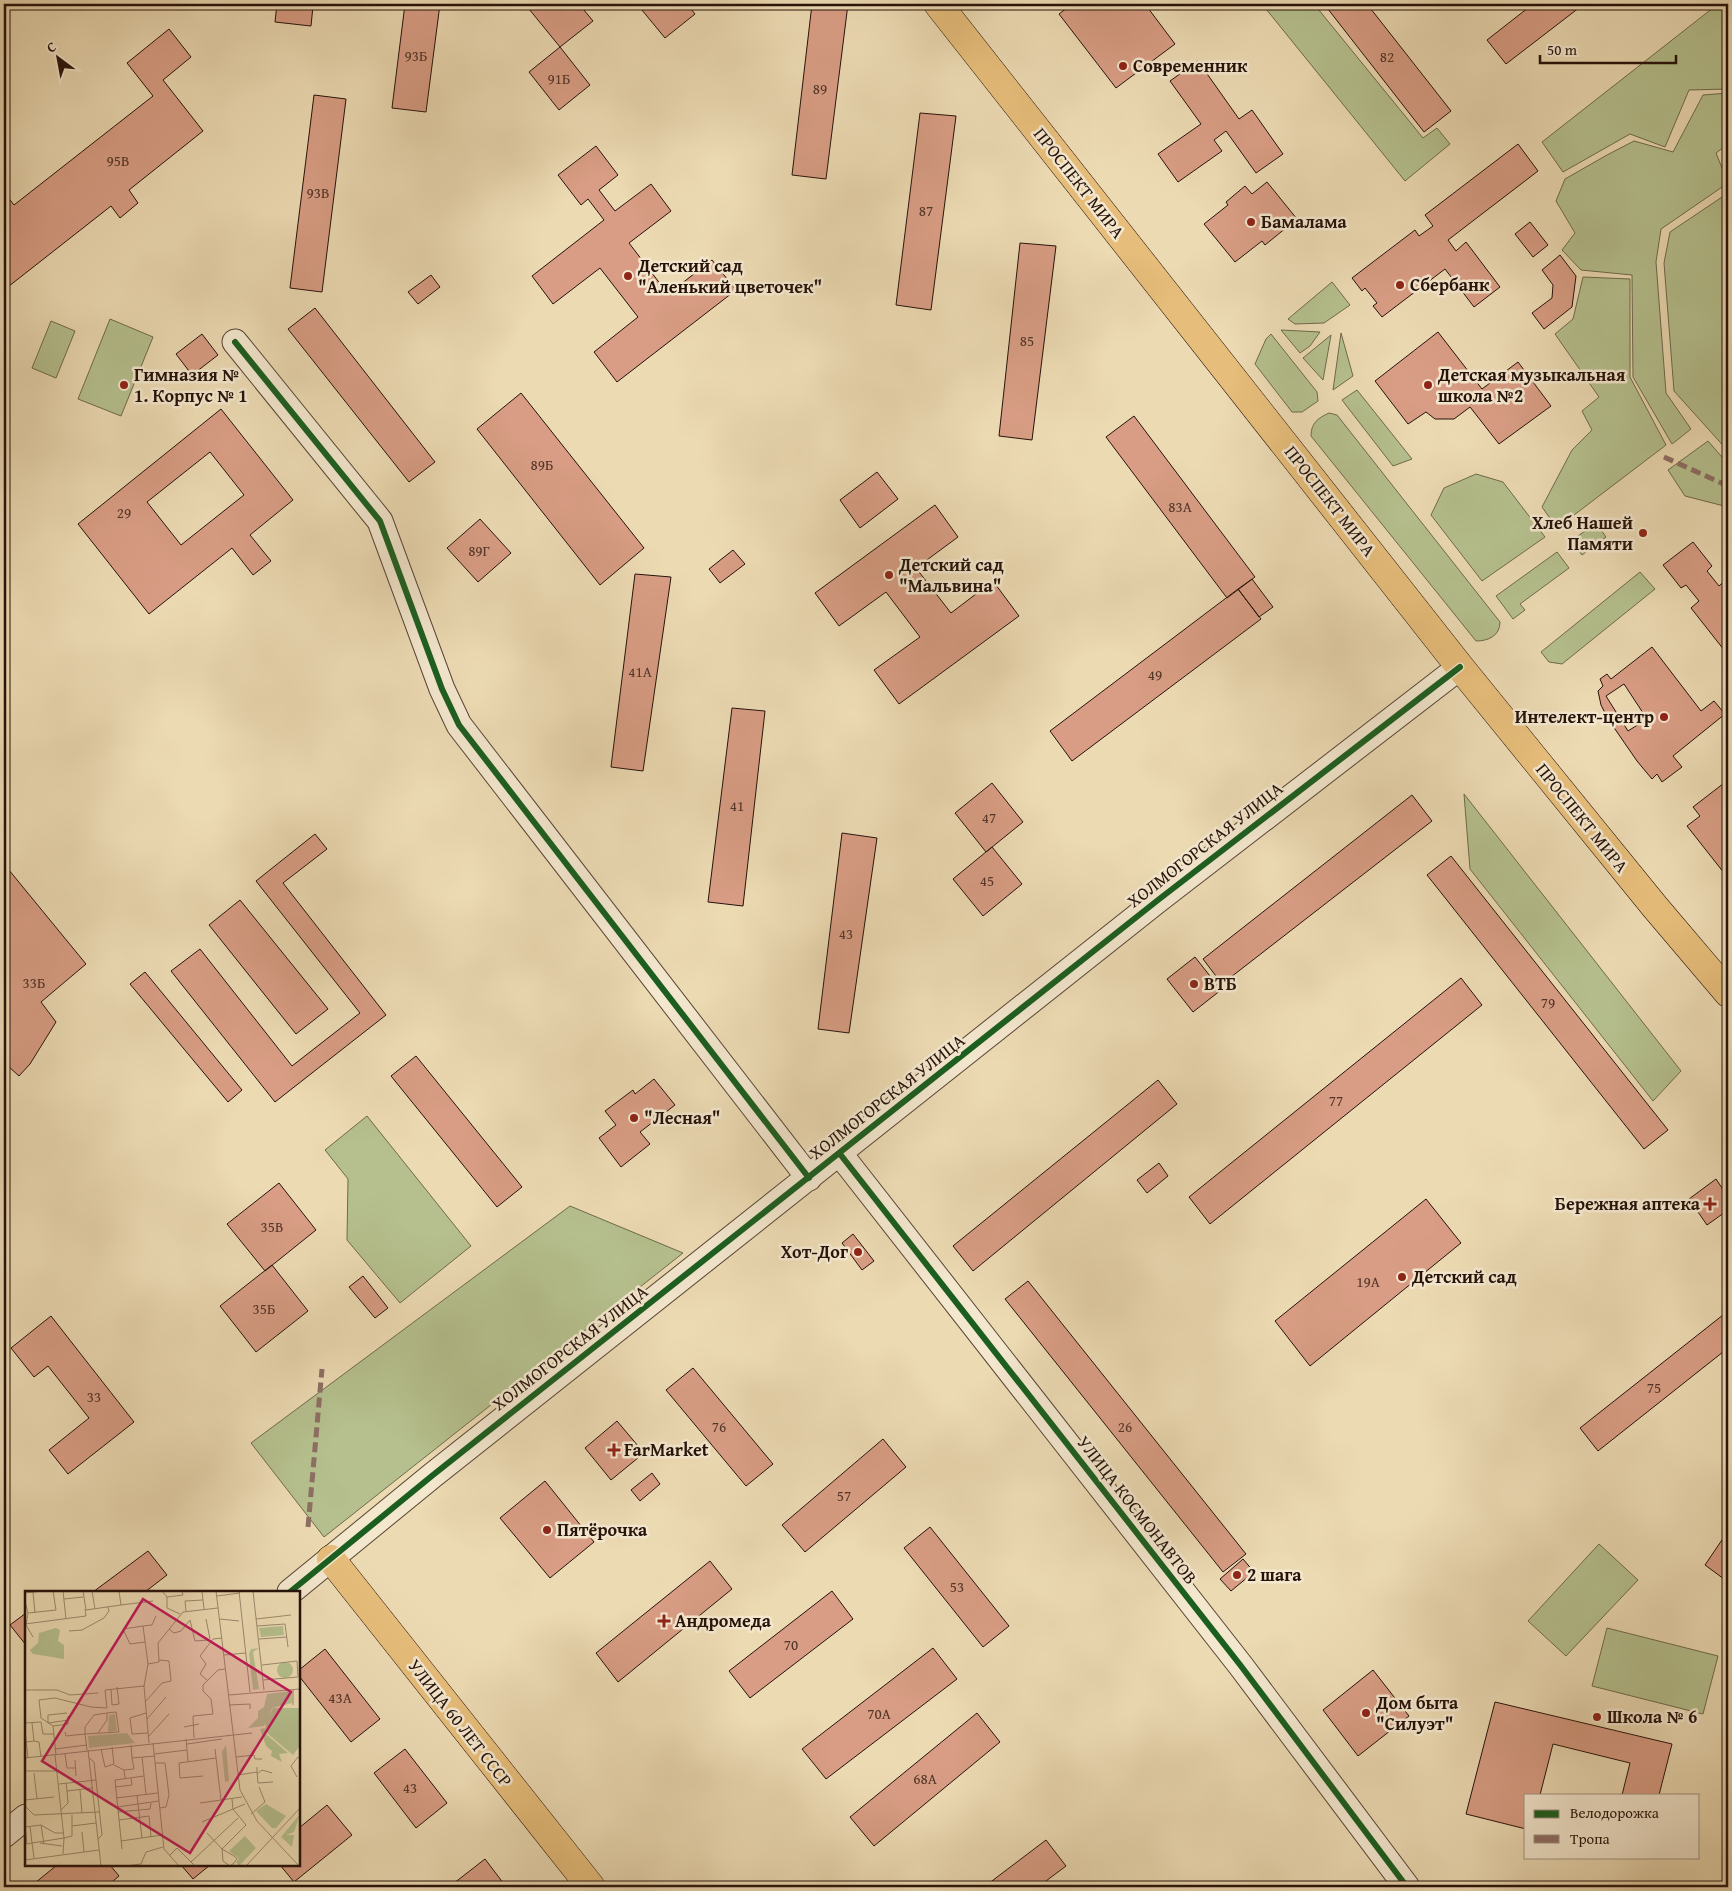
<svg xmlns="http://www.w3.org/2000/svg" width="1732" height="1891" font-family="'Gentium Book Plus',serif">
<style>
.green{fill:#b5c08e;stroke:#6e694c}
.building{fill:#d89d84;stroke:#26120a;fill-rule:evenodd}
.lines{fill:none;stroke-linecap:round;stroke-linejoin:round}
.minor-casing{stroke:#584434;stroke-width:27}
.major-casing{stroke:#26120a;stroke-width:29}
.minor{stroke:#f3e7ce;stroke-width:25}
.major{stroke:#e6bd7a;stroke-width:28}
.quiet{stroke:#8d6e63;stroke-width:5;stroke-dasharray:10 5;stroke-linecap:butt}
.cycleway-casing{stroke:#f3e7ce;stroke-width:9}
.cycleway{stroke:#1b5e20;stroke-width:6}
.poi-dot{fill:#8f2418;stroke:#f3e7ce;stroke-width:2}
.labels{text-anchor:middle;stroke-width:5;stroke-linejoin:round;paint-order:stroke}
.number-label{font-size:15px;fill:#523528}
.poi-label{font-size:18px;font-weight:bold;fill:#26120a;stroke:#f3e7ce;text-anchor:start}
.street-label{font-size:18px;fill:#26120a;stroke:#f3e7ce}
.inset-road{fill:none;stroke:#9d8a6f;stroke-width:1}
.view{fill:#c2185b;fill-opacity:0.15;stroke:#c2185b;stroke-width:2.5}
.inset-edge{fill:none;stroke:#26120a;stroke-width:2.5}
</style>
<rect width="100%" height="100%" fill="#ecdab3"/>
<filter id="stains"><feTurbulence type="fractalNoise" baseFrequency=".004" numOctaves="4"/><feColorMatrix values="0 0 0 0 .2 0 0 0 0 .09 0 0 0 0 .02 0 0 0 .5 -.17"/></filter>
<radialGradient id="worn" r=".72"><stop offset=".6" stop-color="#630" stop-opacity="0"/><stop offset="1" stop-color="#630" stop-opacity=".3"/></radialGradient>
<path class="green" d="M1262,4H1314L1423,138L1437,128L1450,144L1405,181Z
M1718,4H1728V89L1689,90L1665,147L1630,134L1563,172L1542,142Z
M1728,93V144L1716,153L1728,183L1661,229L1656,262L1666,393L1691,429L1672,444L1633,377L1632,275L1581,270L1562,250L1575,233L1556,201L1565,179L1607,155L1634,141L1673,152L1703,95Z
M1728,193V451L1674,391L1664,263L1670,232Z
M1583,277L1630,279V377L1666,445L1557,528L1542,507L1572,450L1592,430L1582,411L1599,397L1555,334L1573,319Z
M1332,282L1350,305L1324,323L1295,324L1288,319Z
M110,319L153,337L121,416L78,399Z
M51,321L75,331L56,378L32,368Z
M1281,330L1320,332L1310,346L1300,353Z
M1341,333L1353,376L1333,390Z
M1271,334L1317,392L1318,401L1302,412H1292L1255,364L1266,339Z
M1331,335L1323,380L1303,358Z
M1357,390L1412,459L1393,466L1342,400Z
M1329,413L1337,415L1500,622C1500,636 1488,641 1476,641L1311,436C1311,423 1318,418 1329,413Z
M1708,441L1728,464V507L1685,496L1668,470Z
M1476,474L1503,482L1545,537L1482,581L1431,515L1444,488Z
M1596,523L1606,537L1582,555L1571,541Z
M1557,552L1569,568L1520,604L1525,610L1513,619L1496,596Z
M1640,572L1655,589L1562,664L1549,662L1541,652Z
M1464,794L1681,1071L1653,1101L1470,869Z
M367,1116L471,1246L400,1303L347,1240L348,1179L325,1150Z
M570,1206L683,1253L324,1537L251,1443Z
M1599,1544L1638,1580L1566,1656L1528,1621Z
M1607,1628L1718,1656L1703,1714L1592,1686Z"/>
<path class="building" d="M277,4H316V6H313L311,26L275,22Z
M405,4H440L426,112L392,108Z
M535,4H579L593,21L560,47L529,9Z
M637,4H687L695,14L665,38Z
M812,4H848L826,179L792,175Z
M1072,4H1145L1175,44L1116,88L1059,14Z
M1324,4H1367L1451,111L1424,132Z
M1533,4H1584L1506,64L1487,40Z
M169,29L191,57L163,80L203,131L129,190L138,203L120,218L111,206L4,290V192L14,205L153,96L127,63Z
M560,47L590,85L559,110L529,72Z
M1198,61L1239,119L1252,110L1283,154L1256,173L1226,131L1214,140L1222,151L1178,182L1158,154L1201,124L1170,81Z
M314,95L346,99L322,292L290,288Z
M920,113L956,116L931,310L896,305Z
M1518,144L1538,171L1448,240L1456,251L1466,242L1500,287L1474,307L1445,269L1382,317L1373,306L1377,303L1365,288L1362,291L1352,278L1415,230L1419,236L1433,226L1425,215Z
M596,146L618,175L599,190L615,211L651,184L671,211L629,243L668,294L712,260L736,290L617,382L594,352L638,317L600,268L553,304L532,276L604,220L588,199L581,205L558,175Z
M1267,182L1297,219L1265,245L1262,241L1235,262L1204,224L1228,205L1226,202L1245,186L1252,194Z
M1530,222L1548,245L1533,257L1515,234Z
M1020,243L1056,246L1032,440L999,436Z
M1560,255L1576,276L1572,307L1544,329L1532,313L1552,298L1553,285L1542,270Z
M431,275L440,287L418,304L408,292Z
M315,308L435,462L409,482L288,329Z
M1438,332L1482,389L1518,362L1551,406L1499,444L1470,407L1454,419H1435L1426,412L1408,424L1375,381Z
M202,334L218,355L192,375L176,354Z
M521,393L644,548L600,585L477,429Z
M221,409L293,500L250,535L271,561L253,575L232,548L149,614L78,524ZM210,452L244,495L181,545L147,502Z
M1134,416L1255,577L1227,598L1106,437Z
M877,472L898,499L860,528L840,500Z
M935,505L958,537L916,568L951,613L993,581L1019,616L899,704L874,670L920,637L886,592L839,626L815,593Z
M480,519L511,553L478,582L447,548Z
M1693,542L1712,566L1707,571L1719,586L1728,578V655L1691,608L1699,601L1686,585L1681,588L1663,565Z
M733,550L745,564L720,583L709,569Z
M635,574L671,577L643,771L611,767Z
M1252,579L1273,607L1259,617L1238,589Z
M1238,589L1261,619L1072,761L1050,731Z
M1652,647L1701,711L1714,701L1725,714L1673,756L1682,767L1662,782L1657,774L1652,779L1637,761L1608,719L1601,705L1598,691L1603,686L1600,679L1607,674L1611,679Z
M1624,684L1647,719L1628,731L1606,696Z
M732,708L765,711L743,906L708,902Z
M1728,780V878L1687,826L1700,816L1693,807Z
M992,783L1023,822L986,852L955,813Z
M1412,795L1432,821L1222,984L1203,959Z
M842,833L877,838L849,1033L818,1029Z
M315,834L327,849L283,883L386,1015L275,1102L171,971L200,949L292,1066L360,1013L256,881Z
M992,847L1022,884L983,916L953,879Z
M1451,856L1668,1130L1644,1149L1427,875Z
M4,864L86,964L41,1002L56,1022L30,1064L19,1076L9,1067L4,1071Z
M240,900L328,1009L296,1034L209,925Z
M1195,957L1221,990L1193,1012L1167,979Z
M145,972L242,1090L228,1102L130,984Z
M1461,978L1482,1005L1210,1224L1189,1197Z
M416,1056L522,1187L497,1207L391,1076Z
M654,1079L675,1105L640,1132L650,1144L621,1167L599,1138L616,1125L605,1111L633,1090L635,1094Z
M1158,1080L1177,1104L973,1271L953,1246Z
M1159,1163L1168,1176L1147,1193L1137,1180Z
M1716,1179L1728,1197V1210L1707,1225L1689,1199Z
M279,1183L316,1230L265,1271L227,1224Z
M1426,1199L1461,1243L1310,1366L1275,1321Z
M853,1234L874,1261L862,1270L842,1243Z
M272,1265L308,1311L256,1352L220,1306Z
M363,1276L388,1308L375,1318L349,1287Z
M1028,1281L1246,1554L1223,1572L1005,1299Z
M1728,1311V1348L1598,1451L1580,1428Z
M51,1316L134,1422L68,1474L49,1450L89,1418L48,1366L34,1377L11,1348Z
M693,1368L773,1464L746,1486L666,1390Z
M617,1421L644,1453L611,1480L585,1448Z
M883,1439L906,1467L805,1552L782,1525Z
M652,1473L660,1484L640,1501L631,1490Z
M545,1481L594,1542L550,1578L500,1518Z
M930,1527L1009,1626L983,1647L904,1548Z
M1728,1531V1582L1705,1565Z
M148,1551L167,1575L145,1592H93Z
M1243,1559L1254,1572L1231,1591L1220,1579Z
M710,1561L732,1589L618,1682L596,1653Z
M832,1591L853,1619L750,1698L729,1671Z
M26,1613V1645L10,1625Z
M933,1648L957,1679L826,1779L802,1749Z
M325,1649L380,1719L351,1742L299,1676V1670Z
M1373,1670L1409,1716L1358,1756L1323,1710Z
M1495,1702L1672,1744L1659,1795H1622L1630,1763L1553,1744L1540,1795H1526V1829L1466,1814Z
M977,1713L1000,1742L874,1846L850,1817Z
M405,1749L447,1803L416,1828L374,1773Z
M327,1805L352,1835L294,1882L280,1865H299V1828Z
M1046,1840L1066,1866L1038,1887H984Z
M485,1859L504,1884L501,1887H449Z
M57,1865H110L119,1876L106,1887H30Z
M181,1865H210L193,1879Z"/>
<g class="lines">
<defs>
<path id="minor" d="M235,342L380,521L442,689L459,725L809,1178
M840,1154L1241,1666L1407,1887
M290,1592L433,1475L1158,900L1460,667
M4,1835L26,1817"/>
<path id="major" d="M938,4L1460,667L1655,907L1728,993
M331,1559L591,1887"/>
</defs>
<use href="#minor" class="minor-casing"/>
<use href="#major" class="major-casing"/>
<use href="#minor" class="minor"/>
<use href="#major" class="major"/>
<path class="quiet" d="M1664,457L1728,486
M308,1527L322,1369"/>
<defs>
<path id="cycleway" d="M235,342L380,521L442,689L459,725L809,1178
M840,1154L1241,1666L1407,1887
M290,1592L433,1475L1158,900L1460,667"/>
</defs>
<use href="#cycleway" class="cycleway-casing"/>
<use href="#cycleway" class="cycleway"/>
</g>
<g class="poi-dot">
<circle cx="1123" cy="66" r="5"/>
<circle cx="1251" cy="222" r="5"/>
<circle cx="628" cy="276" r="5"/>
<circle cx="1400" cy="285" r="5"/>
<circle cx="124" cy="385" r="5"/>
<circle cx="1428" cy="385" r="5"/>
<circle cx="1643" cy="533" r="5"/>
<circle cx="889" cy="575" r="5"/>
<circle cx="1664" cy="717" r="5"/>
<circle cx="1194" cy="984" r="5"/>
<circle cx="634" cy="1118" r="5"/>
<path d="M1707.5 1196.5h5v5h5v5h-5v5h-5v-5h-5v-5h5z"/>
<circle cx="858" cy="1252" r="5"/>
<circle cx="1402" cy="1277" r="5"/>
<path d="M611.5 1442.5h5v5h5v5h-5v5h-5v-5h-5v-5h5z"/>
<circle cx="547" cy="1530" r="5"/>
<circle cx="1237" cy="1575" r="5"/>
<path d="M661.5 1613.5h5v5h5v5h-5v5h-5v-5h-5v-5h5z"/>
<circle cx="1366" cy="1713" r="5"/>
<circle cx="1597" cy="1717" r="5"/>
</g>
<g class="labels">
<g class="number-label">
<text x="416" y="61">93Б</text>
<text x="1387" y="62">82</text>
<text x="559" y="84">91Б</text>
<text x="820" y="94">89</text>
<text x="118" y="166">95В</text>
<text x="318" y="198">93В</text>
<text x="926" y="216">87</text>
<text x="1027" y="346">85</text>
<text x="542" y="470">89Б</text>
<text x="1180" y="512">83А</text>
<text x="124" y="518">29</text>
<text x="479" y="556">89Г</text>
<text x="640" y="677">41А</text>
<text x="1155" y="680">49</text>
<text x="737" y="811">41</text>
<text x="989" y="823">47</text>
<text x="987" y="886">45</text>
<text x="846" y="939">43</text>
<text x="34" y="988">33Б</text>
<text x="1548" y="1008">79</text>
<text x="1336" y="1106">77</text>
<text x="272" y="1232">35В</text>
<text x="1368" y="1287">19А</text>
<text x="264" y="1314">35Б</text>
<text x="1654" y="1393">75</text>
<text x="94" y="1402">33</text>
<text x="719" y="1432">76</text>
<text x="1125" y="1432">26</text>
<text x="844" y="1501">57</text>
<text x="957" y="1592">53</text>
<text x="791" y="1650">70</text>
<text x="340" y="1703">43А</text>
<text x="879" y="1719">70А</text>
<text x="925" y="1784">68А</text>
<text x="410" y="1793">43</text>
</g>
<g class="poi-label">
<text x="1133" y="72">Современник</text>
<text x="1261" y="228">Бамалама</text>
<text x="638" y="272">Детский сад<tspan x="638" dy="21">"Аленький цветочек"</tspan></text>
<text x="1410" y="291">Сбербанк</text>
<text x="134" y="381">Гимназия №<tspan x="134" dy="21">1. Корпус № 1</tspan></text>
<text x="1438" y="381">Детская музыкальная<tspan x="1438" dy="21">школа №2</tspan></text>
<text x="1633" y="529" text-anchor="end">Хлеб Нашей<tspan x="1633" dy="21">Памяти</tspan></text>
<text x="899" y="571">Детский сад<tspan x="899" dy="21">"Мальвина"</tspan></text>
<text x="1654" y="723" text-anchor="end">Интелект-центр</text>
<text x="1204" y="990">ВТБ</text>
<text x="644" y="1124">"Лесная"</text>
<text x="1700" y="1210" text-anchor="end">Бережная аптека</text>
<text x="848" y="1258" text-anchor="end">Хот-Дог</text>
<text x="1412" y="1283">Детский сад</text>
<text x="624" y="1456">FarMarket</text>
<text x="557" y="1536">Пятёрочка</text>
<text x="1247" y="1581">2 шага</text>
<text x="675" y="1627">Андромеда</text>
<text x="1376" y="1709">Дом быта<tspan x="1376" dy="21">"Силуэт"</tspan></text>
<text x="1607" y="1723">Школа № 6</text>
</g>
<g class="street-label">
<text transform="translate(1079 183) rotate(52)" y="6">ПРОСПЕКТ МИРА</text>
<text transform="translate(1330 501) rotate(52)" y="6">ПРОСПЕКТ МИРА</text>
<text transform="translate(1582 818) rotate(51)" y="6">ПРОСПЕКТ МИРА</text>
<text transform="translate(1205 845) rotate(-38)" y="6">ХОЛМОГОРСКАЯ УЛИЦА</text>
<text transform="translate(887 1097) rotate(-38)" y="6">ХОЛМОГОРСКАЯ УЛИЦА</text>
<text transform="translate(570 1348) rotate(-38)" y="6">ХОЛМОГОРСКАЯ УЛИЦА</text>
<text transform="translate(1137 1510) rotate(52)" y="6">УЛИЦА КОСМОНАВТОВ</text>
<text transform="translate(460 1723) rotate(52)" y="6">УЛИЦА 60 ЛЕТ СССР</text>
</g>
</g>
<g transform="translate(25 1591)">
<rect width="275" height="275" fill="#ecdab3"/>
<path d="M258,35L259,44L236,46L234,37ZM31,37L35,39L33,50L39,54V68L8,63L5,59L13,52L14,42ZM234,57L228,61L234,98L228,99L224,63L226,58ZM252 79a8 8 0 1 1 16 0a8 8 0 1 1-16 0ZM267,100V112L247,117L239,135L223,137L233,127V120L239,116L242,103ZM248,117H275V155L268,164L242,142L240,131ZM90,123L92,140L83,141L84,124ZM240,137L241,143L263,162L254,163L257,171L246,165L247,160L241,155L235,138ZM102,142L110,152L64,157L63,145ZM201,154L204,190L200,191L197,161ZM241,213L261,225L251,237H247L231,220ZM275,223L269,241L261,244H269L267,256L256,246ZM220,245L231,257L214,275L211,271L214,268L204,260Z" fill="#b5c08e"/>
<path class="inset-road" d="M38,0L41,28M58,0L61,19L96,14M67,0L70,18M94,0L96,14L128,10M137,0L142,6V17L155,23M177,0L179,18M191,0L215,199L232,230L274,275M214,0L225,101M228,0L239,99M8,1L10,22M0,2L18,0M192,5L215,2M142,6L158,4L157,0M39,8L58,6M0,10L3,22L1,34L8,46M161,20L160,10L178,9M3,22L31,19L28,0M181,28L185,48M195,28L214,30M231,28L266,24M0,33L61,25L60,18M118,35L127,34L131,25M232,35L260,33L263,56M144,38L149,42L156,40L165,29L170,50L183,49M44,40L57,39L79,27L84,20L83,16M234,48L262,46M120,51L105,53L98,38L118,35L123,73L119,95L124,152M199,64L221,62M123,73L134,71L133,52L158,21L193,17M237,74L272,70L273,86L238,89M182,89L175,83L181,73L175,65L188,48L197,47M86,98L87,114L94,113L92,96M0,99H32L45,104L73,102M204,104L275,98M120,111L137,92L146,90L144,70L134,69M204,114L225,113V118M268,114V98M42,122L23,124V132L44,129M121,122L105,127L107,143L123,142M122,128L141,106M0,132L16,131L18,143H29M28,135L16,127L14,109L30,107L66,116L82,117L80,99L119,95M159,136L174,133M0,140L3,167M40,141L41,145L60,143V136L69,124L82,122M124,145L144,123M169,147L168,125L188,123L186,108L178,100V94L193,79L200,78M161,148L163,170M9,150L14,151L16,166M1,151L9,150L7,132M128,152L139,258L154,275M162,153L197,148M106,154L107,167L130,165M30,158L62,154M76,158L80,176L89,173L87,156M190,158L196,209L217,206M62,159L60,143L94,141L91,121L82,122V129L73,142M63,159L76,275M40,163L42,177H50M129,163L162,159M31,164L28,135L43,133V125M117,166L121,203M211,166L229,164L230,168H237M0,167L227,142M50,169L51,185M130,172H140L144,204L141,216L135,217M89,174L99,179L100,187M99,179L109,178L107,167M0,180H32M232,181L233,192L248,191M9,182L12,208M232,183L237,179L247,182M213,184L232,181V176M178,185L155,187L154,172L191,167M272,186L266,175L273,166L275,168M71,189L77,244L73,248M41,192L42,200L67,197M34,193L71,189L69,171L64,167M90,196L107,194L106,187M55,199L57,222M112,205L117,247M91,207L133,202M0,209L29,206M175,212L196,209M0,215L9,224L74,221M92,216L134,210M36,219L43,212L42,200M93,221L125,218L126,212M226,223L240,211L234,196M94,229L124,225L126,246M177,231L220,213M16,234L19,253M0,235L2,253L7,252L9,267M5,235L7,252L39,247L30,164M47,235L71,232M0,236L16,234L30,242H39M57,241L59,261M182,242L197,258L209,265L212,268L209,272L205,275L198,270L197,258L221,234L208,218L207,208M96,250L137,244M15,252L37,255M97,258L90,189L119,185M38,263L39,247L47,245V224M144,265L152,257L170,275M0,269L74,259M166,271L213,227M101,275L116,273L121,261L138,256M221,275L275,217"/>
<path class="view" d="M118,8L266,101L165,262L17,170Z"/>
<rect width="275" height="275" class="inset-edge"/>
</g>
<rect width="1732" height="1891" fill="none" stroke="#ecdab3" stroke-width="20"/>
<rect x="5" y="5" width="1722" height="1881" fill="none" stroke="#26120a" stroke-width="2.5"/>
<rect x="10" y="10" width="1712" height="1871" fill="none" stroke="#26120a"/>
<rect x="1524" y="1794" width="175" height="65" fill="#f3e7ce" stroke="#a19280"/>
<rect x="1534" y="1810" width="25" height="8" fill="#1b5e20" stroke="#a19280"/>
<text x="1570" y="1818" font-size="15" fill="#26120a">Велодорожка</text>
<rect x="1534" y="1835" width="25" height="8" fill="#8d6e63" stroke="#a19280"/>
<text x="1570" y="1844" font-size="15" fill="#26120a">Тропа</text>
<g transform="translate(58 58) rotate(328)" stroke="#f3e7ce" stroke-width="4" paint-order="stroke">
<path d="M0-4L9 19L0 12L-9 19Z" fill="#26120a"/>
<text y="-8" font-size="14" font-weight="bold" text-anchor="middle" fill="#26120a">С</text>
</g>
<path d="M1540 55v8h136v-8" fill="none" stroke="#26120a" stroke-width="2.5"/>
<text x="1547" y="55" font-size="15" fill="#26120a" stroke="#f3e7ce" stroke-width="4" paint-order="stroke">50 m</text>
<rect width="100%" height="100%" filter="url(#stains)"/>
<rect width="100%" height="100%" fill="url(#worn)"/>
</svg>
